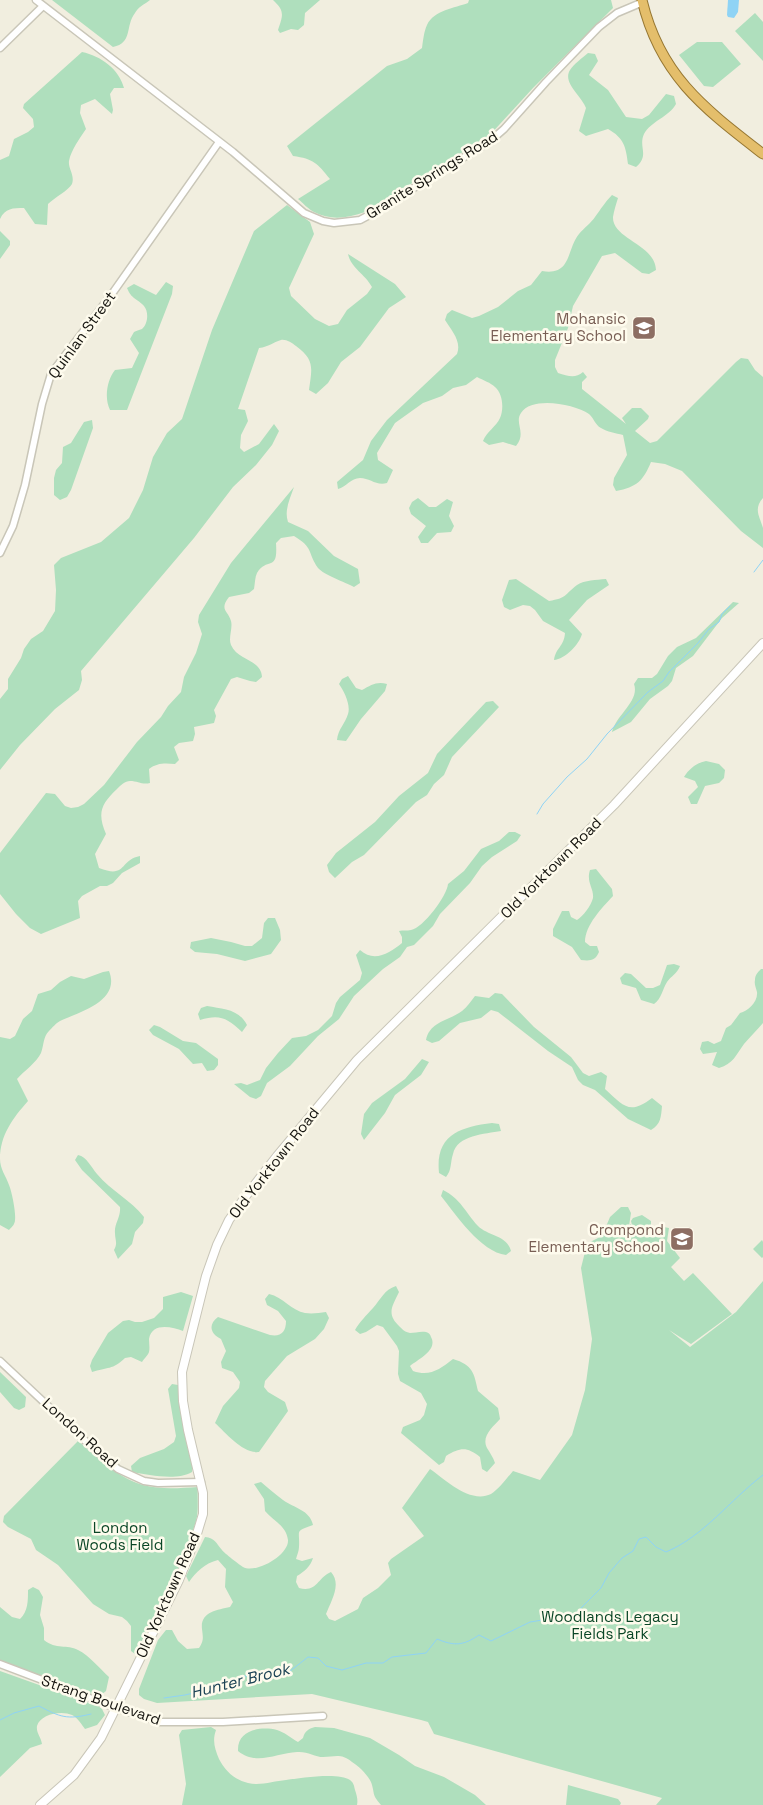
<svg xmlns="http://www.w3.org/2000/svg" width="763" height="1805" font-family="'Space Grotesk',sans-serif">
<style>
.green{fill:#afdfbd}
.water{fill:#8fd3f5}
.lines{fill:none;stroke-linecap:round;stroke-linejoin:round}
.stream{stroke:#8fd3f5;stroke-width:1}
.tertiary-casing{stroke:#c9c6b8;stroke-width:9}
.secondary-casing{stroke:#c9c6b8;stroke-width:10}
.trunk-casing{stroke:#967732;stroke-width:11}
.tertiary{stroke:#fff;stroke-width:6}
.secondary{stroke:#fff;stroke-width:8}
.trunk{stroke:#e4be6b;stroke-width:9}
.labels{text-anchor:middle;stroke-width:5;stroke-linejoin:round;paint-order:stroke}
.street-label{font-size:15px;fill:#13120d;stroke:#fefbed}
.education-label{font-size:15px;fill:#785e54;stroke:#fefbed;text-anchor:end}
.park-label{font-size:15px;fill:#0a4626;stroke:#fefbed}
.water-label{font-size:16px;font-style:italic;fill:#1c4355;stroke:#fefbed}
</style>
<rect width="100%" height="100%" fill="#f1eedf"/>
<path class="green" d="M52,0H150C145,4 138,7 135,13C125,26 133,43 113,47Z
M273,0H320L305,13L304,25L298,30L291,29L280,33L278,30C283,15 285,11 273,0Z
M469,0H611L613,8L533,88L489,136L365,212C348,218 331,221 314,212C308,209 303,203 298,199L330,179C317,163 314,159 293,156L287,146L387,66L407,59L422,48C423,41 424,31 427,25C434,10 455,8 468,3Z
M755,13L763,22V61L735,31Z
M697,42H722L741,64L713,87L704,86L679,55Z
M82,52C101,56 119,69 124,88H114L110,94L113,110L112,114L95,99L81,105L80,113L86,129C80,138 71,150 69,161C68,169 75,175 72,184C69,190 54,198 48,204L47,225L35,224L24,208C13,208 5,208 0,219V160L9,156L14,139L28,132L34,127L33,119L23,108L24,104Z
M588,53L595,54L598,61L589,75L608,90L626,117L642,119L649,115L666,94L674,96L676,104C669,117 651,121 644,134C638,147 650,155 636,167L628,164C626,147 624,138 608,129L586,136L579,131L586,108C582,96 562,83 570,70C574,64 582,58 588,53Z
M612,195L618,198C616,204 614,211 613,217C612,239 655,244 656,270L649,274L642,273L615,253L602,256L573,306L568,328L555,360V367L558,373C568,376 575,379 583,372L587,377L582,382V389L626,424L622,418L632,408H641L649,416L648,419L635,431L650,443L657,441L736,362L741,358L748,359L755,370L763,377V498C753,509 760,517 763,528C763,534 763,542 763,548L741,531L682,471L665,464L651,462C643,481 637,487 616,491L613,485L614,478L627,455L623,435C616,433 607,432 601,428C595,425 594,418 589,414C574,404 532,396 521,413C514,423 527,433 516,446L503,442L489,445L483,441C487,431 496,427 500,418C504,409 503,394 495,387C491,383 483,380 477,377L466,385L453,388L442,396L423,403L395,423L377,453L378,460L393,470L387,483C376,486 370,478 360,478C351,478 346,487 338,489L337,482L363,460L371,441L387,420L457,354C462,341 451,330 445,320L447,314L452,310L472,318L479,316L498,307L518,291L531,285L542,271C572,276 566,250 579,234C584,228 591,223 595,217C601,209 605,202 612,195Z
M287,205L310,222L314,234L289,288L291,296L315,319L329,326L338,324L347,310L367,294L372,287C365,274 351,268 348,254L395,284L406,297L389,308L360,347L341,362L328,383L316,394L309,390C312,368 315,360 296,346C292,343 286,339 281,340C273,342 269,347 259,348L238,409L245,410L248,421L241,435L240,448L244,452L259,444L274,424L279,431L272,445L256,465L233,487L194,538L81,671L82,680L79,690L55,709L20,745L0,770V699L8,689V679L21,658L24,649L31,639L43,631L55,611L56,590L54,565L61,558L101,542L129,518L143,490L153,457L167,433L182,419L212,330L254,231Z
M0,231L10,241V245L0,259Z
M166,282L173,286L172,294L127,410H110C104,398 107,380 115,370L132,368L139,353L130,339L134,332C136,331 139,330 142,329C148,324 149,312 144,306C137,298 132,300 127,288L134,284L156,295Z
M92,420L93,428L71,490L67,497L60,500L54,495V478L56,470L62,463L63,447L71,443L84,422Z
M294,487C290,499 284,510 288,522L308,531L334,556L358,569L360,583L354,587C345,582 324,575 318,568C307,552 314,548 294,536L281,538L276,543C278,573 268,556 257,573C255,577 255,583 254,589L249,593L229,597C219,610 228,610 231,621C233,628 228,638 231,645C238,661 261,659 262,677L256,682L250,681L237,677L231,679L214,710L216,716L214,723L194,727L195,734L193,741L179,743L174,747L179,760L175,764C164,763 157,763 149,769L150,783C142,785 138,781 130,781C125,781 121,785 117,789C101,804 97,813 106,834L95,854L99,868C127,879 119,860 140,856V863L122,873L113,883L107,886H100L82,896L78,901L80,918L41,934L30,928L16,914L0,894V853L46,793L55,794L65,806L71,808L78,807L84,804L104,785L137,742L161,717L168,706L181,692L184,677L196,653L202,634L198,622L199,615L231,563Z
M418,498L429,507H436L447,499L453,502L449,516L454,526L451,532L437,533L428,543H421L418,537L426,526L411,514L409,508L412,502Z
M516,579L549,601C567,598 564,595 577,585C585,580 596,580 606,579L609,585L587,600L569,620L582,634C579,645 565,659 554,660C556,647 564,647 565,633L543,621L535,610L530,606L523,605L510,610L504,607L502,600L509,580Z
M733,602L739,603L722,618L693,656L676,668L672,681L668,686L650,699L631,722L612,732C616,715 640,701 634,684L638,678H652L657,674L668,656L677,647L696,638Z
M348,676L356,688L362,690C371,685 377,681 387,684L385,691L361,719L346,741L337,740C338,729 345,724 348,714C351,705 344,691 339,684L342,679Z
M493,701L499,707L452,757L444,775L434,784L427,795L416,802L364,855L352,862L335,878L329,872L327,865L336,853L375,822L399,796L428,773L437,754L486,702Z
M706,761L719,764L725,770L724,778L719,783L705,786L697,804H691L688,797L698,787L695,781L684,777C689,769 696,763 706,761Z
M509,832H515L521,835L517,841L492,857L482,866L470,883L440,914L433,926L414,945L407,947L400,957L383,969L354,996L339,1019L318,1036L290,1066L267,1083L261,1096L256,1099L250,1097L234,1084L241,1083L247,1085L260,1080L266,1068L278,1053L292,1038L306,1036L318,1030L332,1016L336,1003L340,997L360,980L362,973L356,955L360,950C374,963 390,953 402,943V937L399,931C403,930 407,931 411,930C423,928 447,896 448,884L464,871L481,849L499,841Z
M596,869L612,889L613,896C602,908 585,925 585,942L590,946H597L599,952C595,961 590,961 581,960L572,947L553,936V929L562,911H569L571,917L577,920C583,916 591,906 593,898C594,888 586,882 590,870Z
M268,918H275L280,930L281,940L271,954L245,961L217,954L195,952L190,948L191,942L211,938L231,942L245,946H252L262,938L264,923Z
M674,964L680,966C677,974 671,976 667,982C662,990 662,998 654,1004L641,1000L636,988L622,984L620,978L625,973L631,974L646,988H653L660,985L667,965Z
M761,969H763V1023C757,1030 750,1037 744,1044C736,1055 733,1064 719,1068L712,1065L717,1052L703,1054L700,1049L702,1042L708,1041L714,1044L721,1041L726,1028L731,1025L740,1013C748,1011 758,1002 757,992C756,988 754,984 755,980C755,975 758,972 761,969Z
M109,971C121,1001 80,1012 60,1021C56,1023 52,1028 49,1031C43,1037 44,1045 41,1053C37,1062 24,1071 17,1079L28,1101C13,1118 0,1135 0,1159C0,1169 6,1176 9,1185C12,1192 16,1213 15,1220C15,1224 12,1227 9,1230L0,1225V1037L10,1039L15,1036L23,1019L32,1011L38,994L51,990L60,982L71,976L84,979L103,972Z
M495,993L502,994L534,1027L571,1057L583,1073L589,1076L601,1072L607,1076L605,1089C623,1105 629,1116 652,1098L662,1106C661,1117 661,1124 651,1130L628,1119L595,1090L583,1085L578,1080L572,1067L548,1051L498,1012L491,1010L481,1018L460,1023L439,1041L432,1043L426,1040C430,1021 449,1021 462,1011C467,1007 471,1001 475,996L489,998Z
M207,1006C223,1009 239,1009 247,1025L242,1032C227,1018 220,1014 200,1020L198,1014L201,1008Z
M154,1025L160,1027L183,1041L196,1043L218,1059V1065L214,1070L207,1071L202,1063L193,1064L179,1049L153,1035L149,1030Z
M422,1059L429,1062L421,1075L395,1095L385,1113L364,1140L361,1134L364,1114L372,1103L405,1079Z
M492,1123L499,1124L501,1131C485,1134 457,1135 453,1154C450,1163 452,1170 446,1177L439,1173C435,1135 460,1127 492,1123Z
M78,1155C87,1157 91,1167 97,1174C111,1191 131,1200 144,1217L143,1223L135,1232L132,1244L118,1259L114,1250C118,1243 115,1240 115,1233C114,1224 121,1217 120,1207L82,1170L75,1160Z
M443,1190C461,1199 465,1212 478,1226C488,1236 507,1235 511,1251L506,1255C481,1252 456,1215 441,1196Z
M621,1207H628L631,1213L629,1226L630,1224L632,1225L631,1221L633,1218L642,1215L651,1221V1229L658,1226L669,1228L667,1241L680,1258L671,1267L684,1281L693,1273L732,1314L691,1344L669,1330L690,1347L736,1312L763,1281V1805H656L662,1798L434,1734L428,1722L421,1720L312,1694L157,1703L144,1699L139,1695V1689L158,1640L166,1630H172L178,1641L187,1649L199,1648C204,1640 203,1638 202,1629C200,1612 217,1610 230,1607L233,1602L225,1587L226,1569L218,1560C205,1563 196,1572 189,1582L186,1576L205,1537C215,1538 216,1543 222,1550C224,1553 240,1565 243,1567C256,1574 289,1555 288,1540C286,1525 273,1521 265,1511L264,1499L254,1484L261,1482C268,1488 275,1494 283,1500C294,1508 310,1510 313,1525C294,1532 300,1529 299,1547C299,1551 297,1555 296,1559L302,1561L313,1558C310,1567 305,1571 297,1576L296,1582L299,1588C317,1593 318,1577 331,1572C342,1584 331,1601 326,1614L329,1619L335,1621L358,1609L363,1598L378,1588L391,1575L388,1563L391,1559L424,1536L402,1508L430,1469C446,1480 470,1504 491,1494C499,1489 507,1478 513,1471L540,1480L572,1435L585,1390L592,1339L581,1268L586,1248L590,1242L602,1236L610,1217Z
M762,1240L763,1242V1257L762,1258L753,1249Z
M396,1286L399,1292C392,1307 386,1314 400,1327C403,1330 405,1332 410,1333C415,1333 420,1331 426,1332C429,1333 430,1334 431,1337C438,1350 419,1359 410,1366L413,1371C430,1377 440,1369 453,1359C473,1365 474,1373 478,1391L498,1408L500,1419C493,1427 481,1436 487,1448C490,1453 493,1457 495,1463L487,1472L482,1469L480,1457C467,1447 461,1447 446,1456L444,1462L439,1465L401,1433L403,1427L420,1420L424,1415L427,1404L421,1393L400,1381L398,1374L399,1351L397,1346L383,1327L377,1325L366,1332L360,1334L355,1330C360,1321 366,1316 373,1308C381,1299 384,1290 396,1286Z
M181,1292L193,1296L183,1331C172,1327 152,1322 149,1339C149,1343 150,1348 149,1352C148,1355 144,1359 142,1362L131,1357L125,1358C113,1370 107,1367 92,1372L90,1366L92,1360L108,1333L123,1321L129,1320L135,1322H142L154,1318L163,1309V1297Z
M269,1294C283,1297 292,1311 305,1313C312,1314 319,1313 326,1312L329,1318L324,1329L315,1339L287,1356L265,1381L264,1387L268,1392L285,1402L288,1411L259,1452C243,1454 226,1433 215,1423L223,1406L239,1388L240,1382L233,1372L222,1368L221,1362L226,1351L221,1339C210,1334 208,1324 218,1317L270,1335C281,1337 286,1332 286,1321L278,1311L267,1305L265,1299Z
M0,1372L26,1397L25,1407L19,1410L14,1408L0,1392Z
M172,1384L178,1385C179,1403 182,1422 186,1441C188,1451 194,1462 192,1472C177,1481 149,1475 132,1472L131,1466L140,1458L164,1449L174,1442L176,1436L168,1389Z
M78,1441C98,1457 118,1478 143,1485C161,1490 180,1488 198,1487C197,1499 199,1510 196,1521C183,1567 157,1611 135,1654L131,1651V1626L127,1621L122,1617L109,1614L93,1604L58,1565L36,1550L31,1539L8,1527L3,1522L4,1516Z
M33,1587L39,1590L43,1597L40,1615L44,1628V1640C56,1650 67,1644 78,1650C89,1655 100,1669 109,1677L106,1691L101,1695L95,1696L0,1660V1607L12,1617L20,1619C28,1611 28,1601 28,1590Z
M0,1671L98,1706L102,1709L105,1715L97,1725L85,1729C82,1725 77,1717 72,1715C62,1710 40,1714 37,1726C36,1733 41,1737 42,1744L30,1748L0,1777Z
M211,1727L216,1730C212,1741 215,1749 219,1759C225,1771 235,1780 248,1783C260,1786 274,1781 286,1780C300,1778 339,1772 350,1780C354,1783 354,1786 355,1790C357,1796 358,1800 357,1805H182L186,1784L179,1735L182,1730Z
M315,1727L334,1728L370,1738L399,1755L415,1766L444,1777L475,1795L486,1805H381C372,1794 375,1796 372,1785C370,1777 359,1766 352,1762C341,1753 335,1757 323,1757C315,1757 307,1751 297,1752C277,1753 256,1766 238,1751C237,1730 260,1726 277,1730C284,1732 291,1738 298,1742L303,1738C305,1731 308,1729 315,1727Z
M568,1785L618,1799L621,1803L620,1805H566Z"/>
<path class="water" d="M728,0H739L738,12L734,18L728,17L727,15Z"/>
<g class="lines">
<path class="stream" d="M754,572L763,560
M537,814L543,804L567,777L587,759L607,734L648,692L663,681L669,672L698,643L709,629L719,622L722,614L730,606
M164,1698L185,1695L210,1689L244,1676L269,1677L289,1672L308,1657L318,1658L326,1666L342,1670L366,1663H383L392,1657L426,1653L437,1639C454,1646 463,1646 479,1635L491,1641L530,1622L574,1615L601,1588L609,1573L622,1558L633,1551L639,1539L646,1537L656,1547L666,1552C704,1536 730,1500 763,1475
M0,1720L14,1713L39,1706C60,1717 67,1720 91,1714"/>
<defs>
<path id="tertiary" d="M36,0L233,152L304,213L323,221L334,223L360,220L373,213L489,142L504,129L546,82L599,27L617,13L643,2
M0,48L43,6
M0,553L13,526L25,485L42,404L51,374L114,291L219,142
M0,1361L95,1450L118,1469L144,1481L158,1483L201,1482
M0,1664L116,1708L160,1722H223L323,1716"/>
<path id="secondary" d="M40,1805L74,1775L101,1738L179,1580L196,1537L203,1514V1493L188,1430L183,1401L182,1372L206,1276L217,1245L229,1220L245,1197L277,1156L357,1060L614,805L763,643"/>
<path id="trunk" d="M642,0C660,76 705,109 763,154"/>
</defs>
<use href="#tertiary" class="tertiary-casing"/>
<use href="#secondary" class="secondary-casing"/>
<use href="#trunk" class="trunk-casing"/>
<use href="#tertiary" class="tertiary"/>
<use href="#secondary" class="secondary"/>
<use href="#trunk" class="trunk"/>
</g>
<defs>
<symbol id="school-square" viewBox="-11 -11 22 22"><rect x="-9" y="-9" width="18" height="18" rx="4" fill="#8d6e63" stroke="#fefbed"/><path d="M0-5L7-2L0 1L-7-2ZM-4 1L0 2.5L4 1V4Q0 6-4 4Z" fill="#fff"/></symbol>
</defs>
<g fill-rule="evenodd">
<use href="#school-square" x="630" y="314" width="28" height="28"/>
<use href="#school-square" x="668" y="1225" width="28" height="28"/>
</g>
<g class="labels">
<g class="street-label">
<text transform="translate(432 175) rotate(-32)" y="5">Granite Springs Road</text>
<text transform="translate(82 335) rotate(-54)" y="5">Quinlan Street</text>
<text transform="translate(551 868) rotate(-45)" y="5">Old Yorktown Road</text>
<text transform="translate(274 1163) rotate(-52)" y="5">Old Yorktown Road</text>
<text transform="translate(80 1433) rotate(42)" y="5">London Road</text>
<text transform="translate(168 1595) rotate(-66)" y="5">Old Yorktown Road</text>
<text transform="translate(101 1700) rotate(19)" y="5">Strang Boulevard</text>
</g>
<g class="education-label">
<text x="626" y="324">Mohansic<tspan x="626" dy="17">Elementary School</tspan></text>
<text x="664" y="1235">Crompond<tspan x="664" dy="17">Elementary School</tspan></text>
</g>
<g class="park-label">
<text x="120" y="1533">London<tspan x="120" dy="17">Woods Field</tspan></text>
<text x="610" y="1622">Woodlands Legacy<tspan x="610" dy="17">Fields Park</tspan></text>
</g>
<g class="water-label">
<text transform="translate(240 1680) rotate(-14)" y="6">Hunter Brook</text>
</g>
</g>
</svg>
